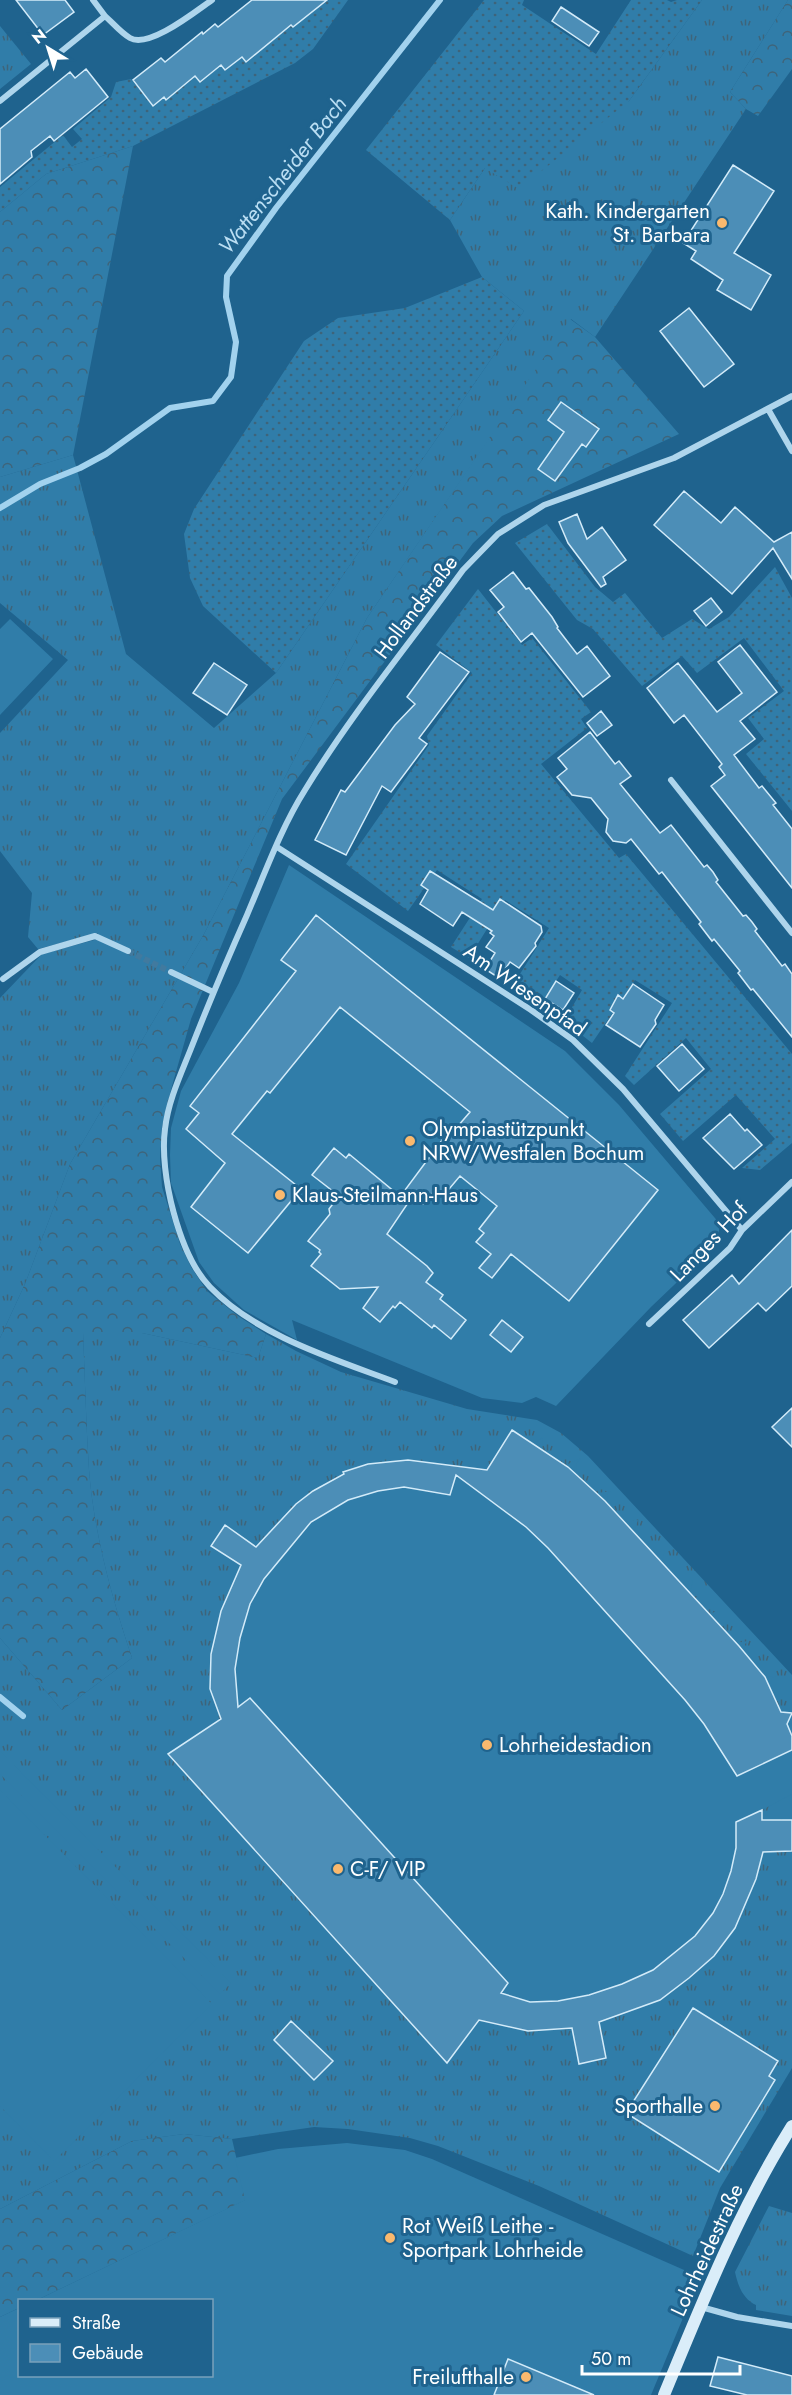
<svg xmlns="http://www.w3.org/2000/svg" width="792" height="2395" font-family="Jost,sans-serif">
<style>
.grass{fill:url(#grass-tufts)}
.forest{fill:url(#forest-crowns)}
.garden{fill:url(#garden-dots)}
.pitch{fill:#307da9}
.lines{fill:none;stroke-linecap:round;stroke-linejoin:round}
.stream{stroke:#a2d2ee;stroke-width:6}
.building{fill:#4c8eb7;stroke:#d3ebf9;stroke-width:1.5}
.street-tunnel{stroke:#417a9f;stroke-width:6;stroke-dasharray:6 3;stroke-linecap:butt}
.street{stroke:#aed5ec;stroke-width:6}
.secondary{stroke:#daedf9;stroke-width:12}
.poi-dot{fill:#fab96e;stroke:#1f638e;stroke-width:2}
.labels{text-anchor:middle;stroke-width:6;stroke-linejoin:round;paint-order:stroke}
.poi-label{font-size:21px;fill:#fff;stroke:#1f638e;text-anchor:start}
.street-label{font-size:21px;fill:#fff;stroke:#1f638e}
.water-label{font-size:22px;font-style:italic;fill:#badef3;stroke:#1f638e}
</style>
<defs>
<pattern id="grass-tufts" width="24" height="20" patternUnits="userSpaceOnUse" patternTransform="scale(1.5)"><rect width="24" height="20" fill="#307da9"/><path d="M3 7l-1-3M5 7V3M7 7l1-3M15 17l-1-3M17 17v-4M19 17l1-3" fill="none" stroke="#3e647a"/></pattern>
<pattern id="forest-crowns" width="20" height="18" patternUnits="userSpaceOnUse" patternTransform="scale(1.5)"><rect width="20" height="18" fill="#307da9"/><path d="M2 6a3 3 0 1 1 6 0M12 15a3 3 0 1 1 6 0" fill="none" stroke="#3e647a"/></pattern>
<pattern id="garden-dots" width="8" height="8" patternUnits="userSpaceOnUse" patternTransform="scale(1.5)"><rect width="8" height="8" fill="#307da9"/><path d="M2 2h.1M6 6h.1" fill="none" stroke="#3e647a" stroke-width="1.8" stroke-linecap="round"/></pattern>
</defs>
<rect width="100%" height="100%" fill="#1f638e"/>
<path class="grass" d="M702,0H788L730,92L746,109L595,337L571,319L367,618L204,934L70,1164L25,1284L0,1338V998L42,954L98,939V933L38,949L28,937L32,893L0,851V733L68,660L0,603V477L73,455L126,654L214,728L276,673L524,311L482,277L450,220L485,168L629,101Z
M0,26L31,64L0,89Z
M83,1333H142L258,1358L266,1334L296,1351L341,1372L467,1409L537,1420L561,1433L588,1456L792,1675V2068L720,2188L693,2256L539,2186L438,2146L410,2138L348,2129L314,2127L232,2139L184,2134L132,2141L0,2209V1638L62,1710L132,1658C112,1598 94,1534 89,1470C86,1425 85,1379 83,1333Z
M769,2206L792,2213V2316L756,2310V2305C743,2299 738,2286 735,2272Z"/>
<path class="forest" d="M788,0H792V69L758,116L746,109L730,92Z
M133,146L73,455L0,477V212L46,174Z
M570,319L595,337L679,434L502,516L473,543L282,799L191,1019L172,1086L162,1126L160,1158L162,1187L180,1244L191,1267L207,1291L238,1316L266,1334L258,1358L142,1333H83C85,1379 86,1425 89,1470C94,1534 112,1598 132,1658L62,1710L0,1638V1338L25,1284L70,1164L204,934L367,618Z
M184,2134L232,2139L246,2200L37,2300H20L19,2308L0,2317V2209L132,2141Z"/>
<path class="garden" d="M329,0H348L313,49L295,63L133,146L46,174L0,212V187L63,135L72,147L82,139L73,129L111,97L116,82L131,79L153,106L164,98L166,100L195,77L200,82L221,66L225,71L241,57L246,63L261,51L259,47L274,39L291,26L293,28L300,21L299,19L319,2L322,5Z
M484,0H524L522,5L596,54L631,0H667L671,2L677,0H702L629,101L519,189L485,168L450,220L366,150Z
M482,277L524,311L276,673L203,606L190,578L184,534L194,509L304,341L338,318L405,308Z
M547,524L595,587L613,602L625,593L662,638L692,619L709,629L729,617L775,567L792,598V811L746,754L764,739L748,718L784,691L744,638L697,673L682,656L642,686L593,629L577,620L515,543Z
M478,589L522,645L532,638L591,712L581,719L587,728L541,764L619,858L626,854L792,1054V1143L760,1170L742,1168L775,1139L736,1095L683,1141L660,1114L711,1069L686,1038L634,1085L625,1076L672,1003L635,980L592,1043L564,1021L582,990L560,975L540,1005L513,985L549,928L505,900L469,958L451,947L482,899L437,870L408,911L346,864L429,745L427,736L472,673L436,645Z"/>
<path class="pitch" d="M10,619L53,659L0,715V629Z
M289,865L565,1051L619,1105L720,1224L717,1244L651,1307L556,1406L536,1397L522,1403L482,1398L292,1320L297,1340L244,1310L214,1283L199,1262L171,1183L170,1155L171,1128L181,1091L239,983Z
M512,1430L533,1444L543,1437L542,1450L566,1465L581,1458L577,1463L576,1474L597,1493L611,1491L608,1493L607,1503L626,1522L638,1520L634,1532L653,1553L665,1550L662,1562L681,1583L693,1580L690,1593L709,1614L720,1610L717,1623L736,1643L748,1641L745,1644L744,1653L764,1677L776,1676L772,1678L769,1687L781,1712L792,1713L787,1724L792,1736V1794L762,1810C762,1823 763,1837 763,1851C761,1875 748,1908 735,1928C697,1989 624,2025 553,2029C545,2030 535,2032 526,2031C511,2028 497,2022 483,2016L447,2063L168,1754L221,1719C217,1709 212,1699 210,1689C208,1674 211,1658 213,1643C226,1577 268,1517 327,1484C341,1476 351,1468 368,1464C407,1455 447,1463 486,1472Z
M0,1751L231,1983L220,1994L0,1774Z
M0,1790L212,2004L54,2161L0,2106Z
M347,2143L405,2150L432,2159L700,2277L651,2395H0V2317L19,2308L20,2376H212V2300H37L245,2200L235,2158L278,2149Z"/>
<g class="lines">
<path class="stream" d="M0,508L40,484L80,468L106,454L170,408L213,401L231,377L236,342L226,297L227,276L276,208L440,0
M0,1697L23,1716"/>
</g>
<path class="building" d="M16,0H65L74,12L43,35Z
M252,0H327L293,27L291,25L246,62L242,57L225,70L221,65L200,82L195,76L166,100L164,97L153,106L133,80L161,58L165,62L202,32L203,34L215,24L218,27Z
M561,7L599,32L589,46L552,21Z
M86,69L108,97L54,141L50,136L31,151L32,157L0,184V129L70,72L75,78Z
M733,165L774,191L734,253L771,275L751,310L717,290L723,280L691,259L696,251L683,243Z
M689,308L734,364L704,387L660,331Z
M561,402L599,429L586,447L582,444L555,481L538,469L564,432L548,420Z
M684,491L721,523L735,507L774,542L792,532V579L773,548L732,594L654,525Z
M577,514L587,539L602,527L626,560L603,577L606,584L601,587L568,543L559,522Z
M513,572L526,589L529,588L552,617L558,627L557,628L577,654L587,646L610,676L583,697L532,633L521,642L498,612L504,607L490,590Z
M711,598L722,612L706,626L694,611Z
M740,645L777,692L740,721L755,739L734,755L759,788L762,786L776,803L773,805L792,829V888L711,786L725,775L719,767L722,764L684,715L674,723L647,688L678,663L717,712L742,693L718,662Z
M440,652L469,672L419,738L427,744L391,792L382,786L346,855L315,840L341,790L345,792L395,725L415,704L407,697Z
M214,663L247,685L227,715L193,693Z
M601,711L612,725L597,736L587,723Z
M590,732L615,764L619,761L631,776L620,784L660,833L671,825L704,867L707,865L713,872L718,880L716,882L743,916L746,915L752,922L757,929L755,931L782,966L785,964L792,974V1037L753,989L751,990L738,973L740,971L714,939L712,941L699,924L701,922L662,872L659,874L631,839L626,843L613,841L606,832L608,819L591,798L572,795L557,777L567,769L558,758Z
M430,871L493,910L500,899L541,926L542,932L535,943L536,946L519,968L510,962L499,978L485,969L495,953L486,947L494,936L490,933L492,931L462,912L453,926L420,904L428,890L421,885Z
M316,915L658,1190L569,1301L511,1254L492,1278L479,1268L491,1254L476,1242L484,1233L479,1229L497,1206L460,1176L444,1195L436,1189L423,1204L405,1190L443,1139L445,1141L470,1112L340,1007L270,1093L267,1091L232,1134L301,1189L248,1253L191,1207L225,1163L186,1129L199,1113L190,1106L296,971L281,960Z
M556,981L574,993L563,1010L545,999Z
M633,984L664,1005L655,1020L656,1024L640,1047L606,1025L614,1013L610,1010L618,995L623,999Z
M682,1044L704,1069L679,1091L657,1066Z
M730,1114L745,1131L747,1129L762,1145L734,1169L703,1138Z
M334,1148L346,1158L349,1154L408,1203L387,1234L427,1266L433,1273L426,1282L443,1295L440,1299L466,1320L451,1339L434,1325L432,1328L400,1302L395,1308L393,1306L380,1322L363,1308L378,1287L340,1289L311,1266L321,1254L319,1252L320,1250L308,1241L330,1214L329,1209L339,1196L312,1175Z
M792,1230V1286L766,1311L758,1303L709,1348L683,1320L732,1275L739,1284Z
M502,1320L523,1337L511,1352L490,1335Z
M792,1408V1447L772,1427Z
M512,1430L568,1467L605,1501L739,1646L765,1677L781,1712L792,1713L787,1724L792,1736V1750L737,1776L704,1724L685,1700L548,1548L526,1527L456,1475L450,1495L404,1487L378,1491L348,1500L311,1522L264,1579L250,1604L240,1638L235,1669L238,1707L250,1698L508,1983L501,1993L530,2002L558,2001L589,1995L622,1984L653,1970L695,1936L713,1913L723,1894L731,1871L736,1848V1822L762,1810V1820H792V1851L763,1852L756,1879L735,1928L714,1956L689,1978L660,2000L599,2022L606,2058L579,2064L572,2028L528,2031L479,2020L447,2063L168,1754L221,1719L210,1689L211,1654L221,1611L241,1565L211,1546L225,1525L256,1547L296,1504L313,1491L344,1474L343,1472L368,1464L408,1460L487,1470Z
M693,2008L778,2061L769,2076L775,2080L719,2172L626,2113Z
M291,2021L333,2061L314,2080L274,2040Z
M718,2357L792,2376V2395H747L710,2386Z
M508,2359L594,2395H494Z"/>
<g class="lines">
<path class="street-tunnel" d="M128,951L171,972"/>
<path class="street" d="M105,16C113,23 121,33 130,38C149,49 196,11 212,0
M0,101L105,16L93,0
M768,409L792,451
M671,780L792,933
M277,847L531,1010L573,1040L623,1089L742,1230
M171,972L213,992
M3,979L40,952L95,936L128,951
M649,1324L730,1248L742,1230L792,1182
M395,1382C334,1359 257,1336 210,1287C179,1255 159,1173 165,1129C168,1102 180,1076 190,1051C208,1005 227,960 247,915C265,873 281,828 305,790C352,713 410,643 463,570L498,534L544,505L674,458L792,396
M701,2307L737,2317L792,2326"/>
<path class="secondary" d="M664,2395C702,2303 739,2210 792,2126"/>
</g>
<g class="poi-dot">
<circle cx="722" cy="223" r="6"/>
<circle cx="410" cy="1141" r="6"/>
<circle cx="280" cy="1195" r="6"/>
<circle cx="487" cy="1745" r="6"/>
<circle cx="338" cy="1869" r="6"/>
<circle cx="715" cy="2106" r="6"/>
<circle cx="390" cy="2238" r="6"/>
<circle cx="526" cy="2377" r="6"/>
</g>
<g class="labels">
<g class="poi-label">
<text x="710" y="218" text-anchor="end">Kath. Kindergarten<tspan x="710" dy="24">St. Barbara</tspan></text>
<text x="422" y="1136">Olympiastützpunkt<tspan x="422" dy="24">NRW/Westfalen Bochum</tspan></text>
<text x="292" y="1202">Klaus-Steilmann-Haus</text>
<text x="499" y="1752">Lohrheidestadion</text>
<text x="350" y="1876">C-F/ VIP</text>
<text x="703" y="2113" text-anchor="end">Sporthalle</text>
<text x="402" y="2233">Rot Weiß Leithe -<tspan x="402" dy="24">Sportpark Lohrheide</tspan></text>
<text x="514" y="2384" text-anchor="end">Freilufthalle</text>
</g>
<g class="street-label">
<text transform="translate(416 607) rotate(-53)" y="7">Hollandstraße</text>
<text transform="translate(525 990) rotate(35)" y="7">Am Wiesenpfad</text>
<text transform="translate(709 1242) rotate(-46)" y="7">Langes Hof</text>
<text transform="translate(707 2250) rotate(-65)" y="7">Lohrheidestraße</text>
</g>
<g class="water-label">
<text transform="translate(282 175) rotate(-52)" y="8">Wattenscheider Bach</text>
</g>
</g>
<rect x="18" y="2299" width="195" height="78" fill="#1f638e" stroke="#79a1bb" stroke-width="1.5"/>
<rect x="30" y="2318" width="30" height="9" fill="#daedf9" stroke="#79a1bb" stroke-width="1.5"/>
<text x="72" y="2329" font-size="18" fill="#ffffff">Straße</text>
<rect x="30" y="2344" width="30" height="18" fill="#4c8eb7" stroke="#79a1bb" stroke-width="1.5"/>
<text x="72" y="2359" font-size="18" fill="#ffffff">Gebäude</text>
<g transform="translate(48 48) rotate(322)" stroke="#1f638e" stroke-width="4.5" paint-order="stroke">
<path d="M0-4.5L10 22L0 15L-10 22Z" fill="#ffffff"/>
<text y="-9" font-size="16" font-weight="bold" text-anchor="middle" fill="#ffffff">N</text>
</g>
<path d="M582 2365v9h158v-9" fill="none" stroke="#ffffff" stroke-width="3"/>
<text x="591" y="2365" font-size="18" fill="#ffffff" stroke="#1f638e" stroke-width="4.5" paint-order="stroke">50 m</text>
</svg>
